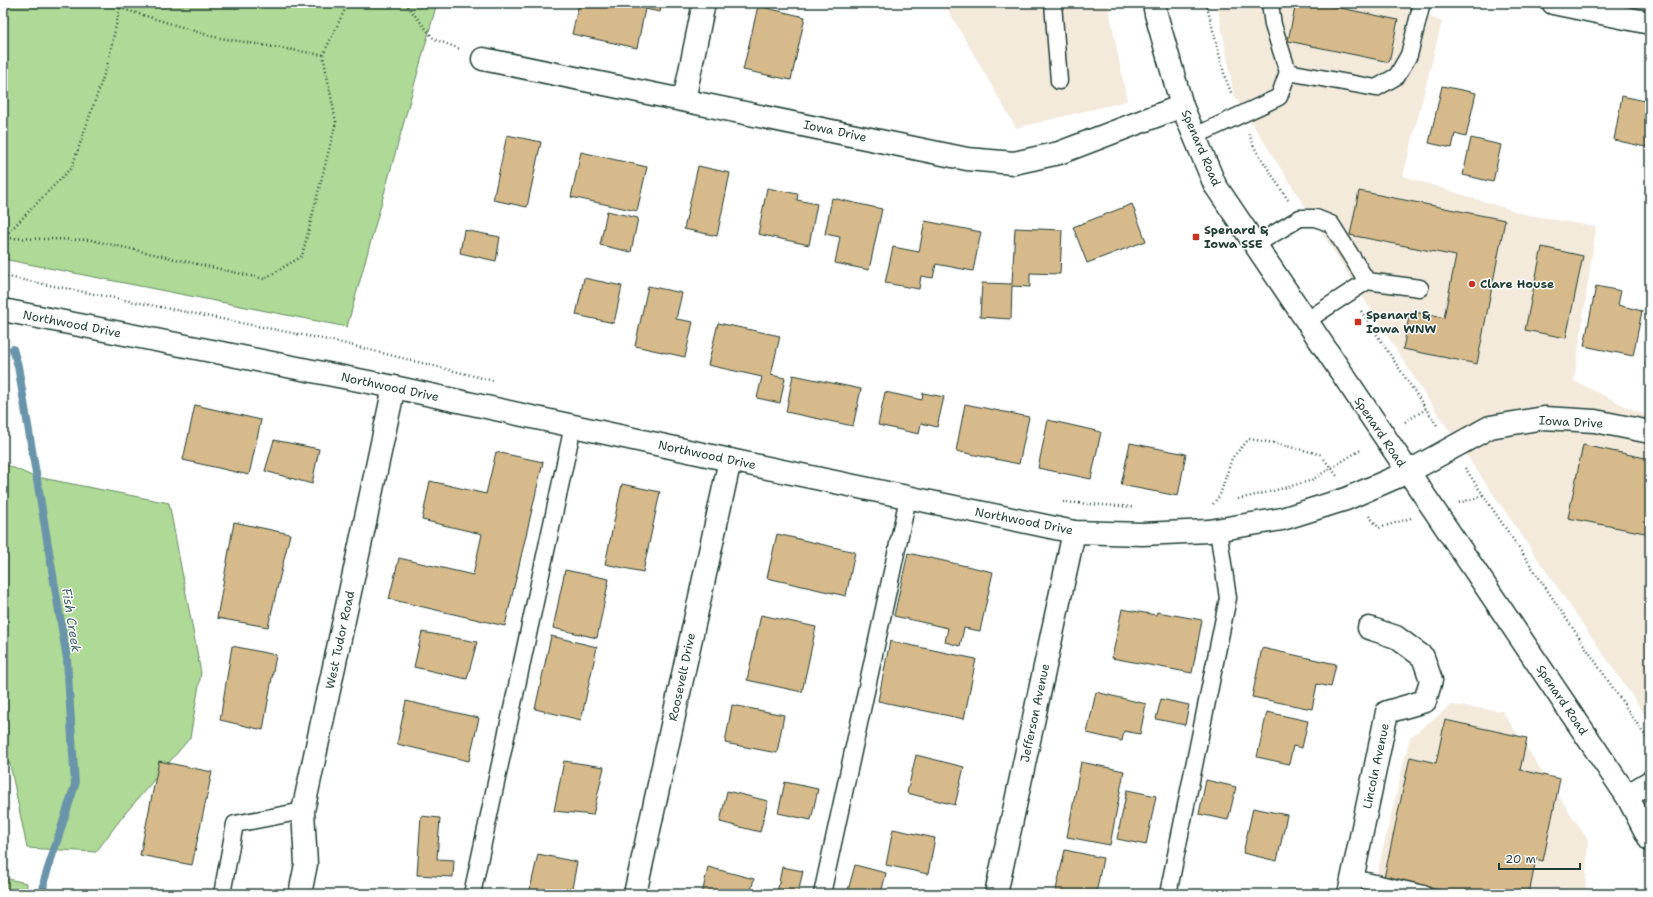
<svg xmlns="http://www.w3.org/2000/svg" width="1653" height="897" font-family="'Shantell Sans',sans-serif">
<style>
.built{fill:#f3eadc}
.green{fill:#aed996;stroke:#668b65}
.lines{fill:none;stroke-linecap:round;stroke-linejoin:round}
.stream{stroke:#6994aa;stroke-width:8}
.building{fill:#d7ba8b;stroke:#1f3d34}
.lane-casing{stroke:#1f3d34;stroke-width:19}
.street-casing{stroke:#1f3d34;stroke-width:25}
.secondary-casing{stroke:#1f3d34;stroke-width:25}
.path{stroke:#1f3d34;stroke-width:2.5;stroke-dasharray:1 3;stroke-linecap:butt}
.lane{stroke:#fff;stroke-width:16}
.street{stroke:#fff;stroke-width:22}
.secondary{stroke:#fff;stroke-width:22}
.poi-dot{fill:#c8321e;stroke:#fff;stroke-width:1.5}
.labels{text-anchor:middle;stroke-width:3;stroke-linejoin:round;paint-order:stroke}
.street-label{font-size:12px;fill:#1f3d34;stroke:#fff}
.poi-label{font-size:12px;font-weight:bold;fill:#1f3d34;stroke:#fff;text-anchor:start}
.water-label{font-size:13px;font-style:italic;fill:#3e6165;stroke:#fff}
</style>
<rect width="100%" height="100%" fill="#fff"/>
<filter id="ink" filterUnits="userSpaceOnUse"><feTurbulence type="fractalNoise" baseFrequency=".025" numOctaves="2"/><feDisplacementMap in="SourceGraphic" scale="8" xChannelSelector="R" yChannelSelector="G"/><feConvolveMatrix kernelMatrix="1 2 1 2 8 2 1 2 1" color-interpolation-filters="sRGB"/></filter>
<g filter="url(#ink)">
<path class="built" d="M944,3H1108L1127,101L1016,128Z
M1217,3H1397L1442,22L1403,176L1524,214L1596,227L1574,381L1650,418V722L1427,398L1234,95Z
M1452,705L1502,711L1588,840L1585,894H1389L1373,890L1410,737Z"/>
<path class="green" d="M3,3H437L347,327L3,259Z
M3,463L32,476L169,503L201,673L190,738L123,816L96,852L27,848L10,764L3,759Z
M3,878L27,883L26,894H3Z"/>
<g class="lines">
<path class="stream" d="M13,349L18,366L67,659L75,785L44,881L43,894"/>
</g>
<path class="building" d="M579,3H662L660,12L645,9L637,48L572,34Z
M1296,3H1317L1398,20L1389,62L1288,41Z
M758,6L805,17L791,80L743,70Z
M1442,86L1476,93L1466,137L1455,134L1452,148L1429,143Z
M1622,96L1650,102V148L1614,140Z
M507,135L541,142L527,207L493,200Z
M1471,138L1501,145L1493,182L1463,175Z
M581,152L647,167L637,211L571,197Z
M698,166L730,173L717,236L684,229Z
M767,188L798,194L797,200L817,204L809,245L758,234Z
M1359,191L1505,220L1477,364L1403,349L1410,311L1444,318L1456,256L1350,235Z
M832,198L882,209L869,270L835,263L840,237L825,234Z
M1132,204L1146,241L1087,263L1073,227Z
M607,211L638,218L631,252L600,245Z
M925,221L981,232L973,271L936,264L933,278L921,276L919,289L885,283L893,247L919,252Z
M1015,228L1062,230L1060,274L1030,273V287L1012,286L1011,319L980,317L982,283L1012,284Z
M464,230L500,237L496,261L460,253Z
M1542,247L1583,256L1566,338L1525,330Z
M584,278L622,286L614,323L576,315Z
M648,286L682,293L676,319L693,322L685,357L635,346Z
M1596,286L1621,291L1618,305L1642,311L1633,356L1584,346Z
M718,323L780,336L771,375L785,378L780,403L757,398L762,377L708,365Z
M1650,342V366L1645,365Z
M793,375L861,389L853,426L786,412Z
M885,392L922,400L923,393L944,397L937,427L921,423L919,434L878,425Z
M965,404L1029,417L1019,464L956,451Z
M195,405L261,420L249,475L183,460Z
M1048,420L1101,432L1091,479L1038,468Z
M274,440L319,449L312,484L265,471Z
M1130,443L1186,454L1178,496L1121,485Z
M1583,445L1650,459V534L1568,518Z
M496,452L543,462L505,626L389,599L399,558L473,575L482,534L422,520L430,481L486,494Z
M622,484L660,492L643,572L605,564Z
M234,522L290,534L268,627L217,618Z
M777,534L855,552L846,596L767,578Z
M908,553L993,572L980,631L964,628L960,646L945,642L948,628L894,616Z
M565,570L609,579L597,638L553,628Z
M1122,609L1156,615L1157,612L1202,620L1192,673L1112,658Z
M761,615L816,627L802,692L747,680Z
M422,632L477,642L467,679L414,667Z
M551,636L597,647L581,720L535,709Z
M890,641L976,659L964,719L878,701Z
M232,646L276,655L263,730L220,720Z
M1262,648L1336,664L1331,687L1317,684L1312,709L1252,697Z
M1096,692L1146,704L1140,734L1124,731L1122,741L1087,733Z
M1161,699L1189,705L1185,725L1156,719Z
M406,701L479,718L469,761L397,744Z
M732,705L784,715L777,753L725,743Z
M1267,712L1308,721L1302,748L1293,746L1289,764L1257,757Z
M1445,720L1527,738L1520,770L1560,779L1543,861L1536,859L1529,894H1459L1384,878L1410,757L1436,763Z
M916,755L964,767L955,805L907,793Z
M159,761L212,772L192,865L140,855Z
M564,761L604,767L593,815L554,811Z
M1081,762L1124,771L1110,845L1067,837Z
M1206,780L1236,787L1228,820L1199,814Z
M785,782L818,789L811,820L778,813Z
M1127,790L1156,796L1146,845L1117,839Z
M727,791L768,801L760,832L720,822Z
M1253,808L1287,815L1277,861L1243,853Z
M421,816L440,818L437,859L454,860L453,877L417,875Z
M893,829L935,838L928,874L886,865Z
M1065,850L1103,858L1096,894H1097H1055Z
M538,854L577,862L571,894H529Z
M855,865L886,873L881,894H847Z
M708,867L754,879L750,894H702Z
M782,867L803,871L798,894L777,893Z"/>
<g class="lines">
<defs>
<path id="lane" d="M1053,3L1059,81
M1288,72L1376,88L1397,76L1409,55L1422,3
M1195,136L1279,97L1288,72L1273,25L1270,3
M1255,245L1300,218H1316L1331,224L1367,281
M1306,321L1367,281L1420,288
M1353,878L1424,894
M222,894L235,824L303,811
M472,894L573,426
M822,894L908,498
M1168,894L1228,598L1218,530"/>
<path id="street" d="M1553,3L1650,23
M483,59L967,159L1014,163L1059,153L1182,106
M684,100L704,3
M1408,472L1490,427L1544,418L1595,421L1650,432
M1627,796L1650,782
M300,894L306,864L303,811L394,387
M635,894L730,460
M996,894L1074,532
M1349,894L1387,712L1425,701L1431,680L1423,657L1396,637L1369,628"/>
<path id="secondary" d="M1154,3L1156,14L1182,106L1215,185L1627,796L1650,840
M3,310L394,387L730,460L1074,532L1142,534L1209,531L1282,519L1346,499L1408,472"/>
</defs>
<use href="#lane" class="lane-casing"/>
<use href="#street" class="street-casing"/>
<use href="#secondary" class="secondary-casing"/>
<path class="path" d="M405,3L434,39L460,49
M1206,3L1225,77L1232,95
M323,55L348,3
M1249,134L1254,147L1288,200
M3,238L91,240L264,279L302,256L336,122L323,55L214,37L120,8
M3,238L72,167L107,66L121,3
M3,276L338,342L494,381
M1361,311L1438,427
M1405,422L1426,409
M1324,459L1337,476
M1465,468L1650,743
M1238,499L1265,493L1310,481L1362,449
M1063,502L1132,507
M1459,503L1483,495
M1213,504L1220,495L1232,458L1249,439L1274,443L1323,455
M1369,516L1379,528L1411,518"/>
<use href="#lane" class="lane"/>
<use href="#street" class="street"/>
<use href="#secondary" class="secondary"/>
</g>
</g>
<g class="poi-dot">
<rect x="1192" y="233" width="8" height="8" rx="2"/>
<circle cx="1472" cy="284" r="4"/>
<rect x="1354" y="318" width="8" height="8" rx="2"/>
</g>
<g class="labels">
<g class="street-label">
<text transform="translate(835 131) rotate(12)" y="4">Iowa Drive</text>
<text transform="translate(1201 148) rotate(67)" y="4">Spenard Road</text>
<text transform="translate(72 324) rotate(11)" y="4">Northwood Drive</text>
<text transform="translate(390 387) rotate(12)" y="4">Northwood Drive</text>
<text transform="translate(1571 422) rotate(3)" y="4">Iowa Drive</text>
<text transform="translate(1380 432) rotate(56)" y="4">Spenard Road</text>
<text transform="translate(707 455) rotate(12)" y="4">Northwood Drive</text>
<text transform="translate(1024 521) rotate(11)" y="4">Northwood Drive</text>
<text transform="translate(340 640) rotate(-78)" y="4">West Tudor Road</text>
<text transform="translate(682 677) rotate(-78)" y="4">Roosevelt Drive</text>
<text transform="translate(1562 700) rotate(56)" y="4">Spenard Road</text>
<text transform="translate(1035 713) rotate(-78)" y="4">Jefferson Avenue</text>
<text transform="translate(1376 766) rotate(-78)" y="4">Lincoln Avenue</text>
</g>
<g class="poi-label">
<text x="1204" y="234">Spenard &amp;<tspan x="1204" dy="14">Iowa SSE</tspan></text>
<text x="1480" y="288">Clare House</text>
<text x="1366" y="319">Spenard &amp;<tspan x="1366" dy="14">Iowa WNW</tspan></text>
</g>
<g class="water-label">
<text transform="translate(72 620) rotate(81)" y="5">Fish Creek</text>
</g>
</g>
<rect width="1653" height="897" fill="none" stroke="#fff" stroke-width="16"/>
<rect x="8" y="8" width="1637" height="881" fill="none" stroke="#1f3d34" stroke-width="1.5" filter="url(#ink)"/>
<path d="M1499 863v6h81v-6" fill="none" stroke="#1f3d34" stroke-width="2"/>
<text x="1505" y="863" font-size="12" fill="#1f3d34" stroke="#ffffff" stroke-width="3" paint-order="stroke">20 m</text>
</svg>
